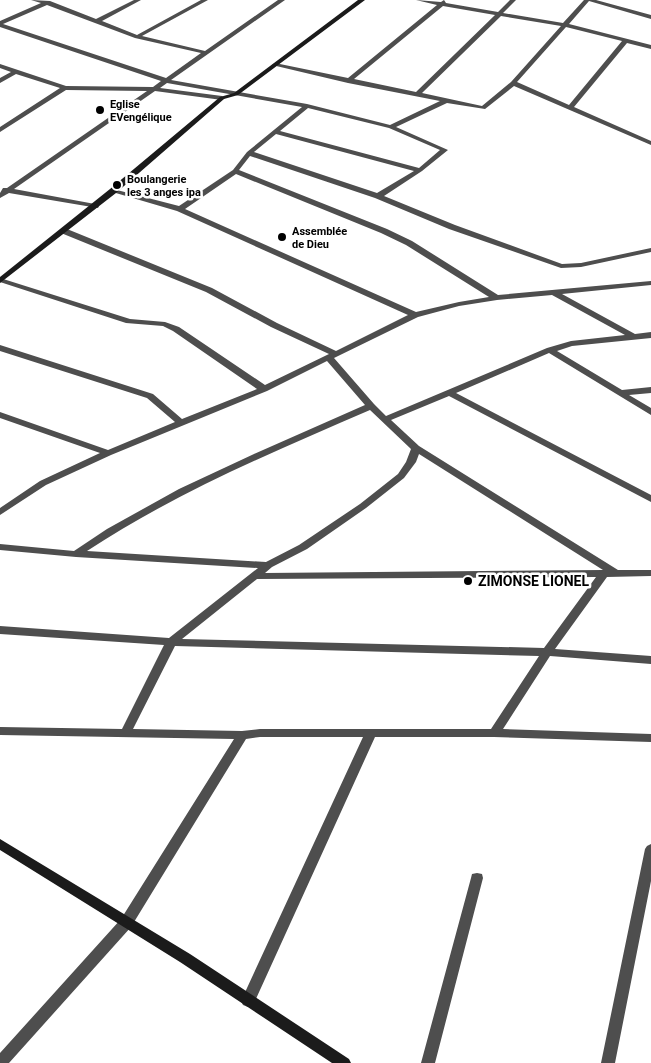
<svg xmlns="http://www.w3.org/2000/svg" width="651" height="1063" font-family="Roboto,sans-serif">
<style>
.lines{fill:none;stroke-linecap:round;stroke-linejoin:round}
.street{fill:#4e4e4e;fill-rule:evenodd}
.secondary{fill:#1b1b1b;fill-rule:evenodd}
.poi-dot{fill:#000;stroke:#fff;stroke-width:2}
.labels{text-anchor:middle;stroke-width:5;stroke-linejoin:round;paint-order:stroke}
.far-poi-label{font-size:11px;font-weight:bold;fill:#000;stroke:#fff;text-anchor:start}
.poi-label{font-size:14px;font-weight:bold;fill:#000;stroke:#fff;text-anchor:start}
</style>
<rect width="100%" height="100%" fill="#fff"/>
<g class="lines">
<path class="street" d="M31,0L50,1L96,19L134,0H141L102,21L137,35L201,0H208L142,36L205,51L278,0H285L171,80L307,104L390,125L440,101L348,83L272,65L275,63L348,78L437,5L416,0L441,2L444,0L446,3L498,12L510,0H516L503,13L563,23L584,0H596L651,15V19L589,1L569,24L651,45V49L627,43L574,107L651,141V145L514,86L485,109L447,103L396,127L448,150L422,171L384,196L455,225L562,264L581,263L651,248V252L581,267L561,268L449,229L375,198L250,156L239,170L387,229L412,241L498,295L651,281V285L562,294L635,334L651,332V338L572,346L557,351L622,390L651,387V393L629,395L651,408V415L549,353L456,393L651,495V502L449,396L391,420L419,446L618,570H651V576L607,577L555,649L651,656V664L550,656L503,729L651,734V742L494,737H375L255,1001L253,1005L248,1007L243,1005L241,1001L363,737H260L246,739L131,927L9,1063H0V1053L121,919L234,739L0,735V727L122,729L164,645L0,634V626L169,638L258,568L76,557L0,550V544L74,551L107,529L179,489L254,454L365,405L327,361L267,391L111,455L46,485L0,515V508L40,481L100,453L0,418V412L108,450L175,422L147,398L0,351V345L153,394L182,419L257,389L173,331L163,326L126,323L0,282V278L130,319L165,322L179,327L265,385L329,354L271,327L206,292L61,233V229H67L212,288L277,323L336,351L408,315L177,211L109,191L113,189L179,206L233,170L247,152L302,107L167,83L160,88L222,96L225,98L222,100L155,91L14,189L95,204L99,206L98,208L9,193L0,198V193L3,188H7L147,91L66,90L0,132V127L60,88L16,74L0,83V78L11,72L0,68V64L66,86L153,87L161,81L0,27V21L41,3ZM47,5L135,38L201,53L166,78L3,24ZM443,6L495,15L416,92L354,79ZM501,16L561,26L511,82L482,106L422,93ZM566,27L622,41L569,105L517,82ZM308,108L389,128L440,150L419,168L280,131ZM276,134L414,171L377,193L254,152ZM236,174L381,233L406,245L489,297L459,302L416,312L185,209ZM552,295L625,335L571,341L547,348L386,416L374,404L334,358L418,317L459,306L497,300ZM370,410L411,449L406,462L398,474L360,504L299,545L266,562L87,551C175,493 273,452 370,410ZM419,454L603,570L265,573L272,567L307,549L366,508L404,478L416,462ZM596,577L544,648L182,639L257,579ZM175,646L539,656L491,729H260L242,731L133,729Z
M651,844V881L615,1063H601L645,849L647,846Z
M477,873L482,874L483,878L435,1063H421L471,878L472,874Z"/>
<path class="secondary" d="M358,0H365L238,95L224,99L116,193L0,283V277L110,189L220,97L234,93Z
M0,839L190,954L349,1059L351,1063H332L180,962L0,850Z"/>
</g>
<g class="poi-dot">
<circle cx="100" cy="110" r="5"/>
<circle cx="117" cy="185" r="5"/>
<circle cx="282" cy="237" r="5"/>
<circle cx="468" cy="581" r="5"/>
</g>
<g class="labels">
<g class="far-poi-label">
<text x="110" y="108">Eglise<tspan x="110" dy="13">EVengélique</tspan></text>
<text x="127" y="183">Boulangerie<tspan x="127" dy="13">les 3 anges ipa</tspan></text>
<text x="292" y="235">Assemblée<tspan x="292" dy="13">de Dieu</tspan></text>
</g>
<g class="poi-label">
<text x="478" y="586">ZIMONSE LIONEL</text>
</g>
</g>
</svg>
